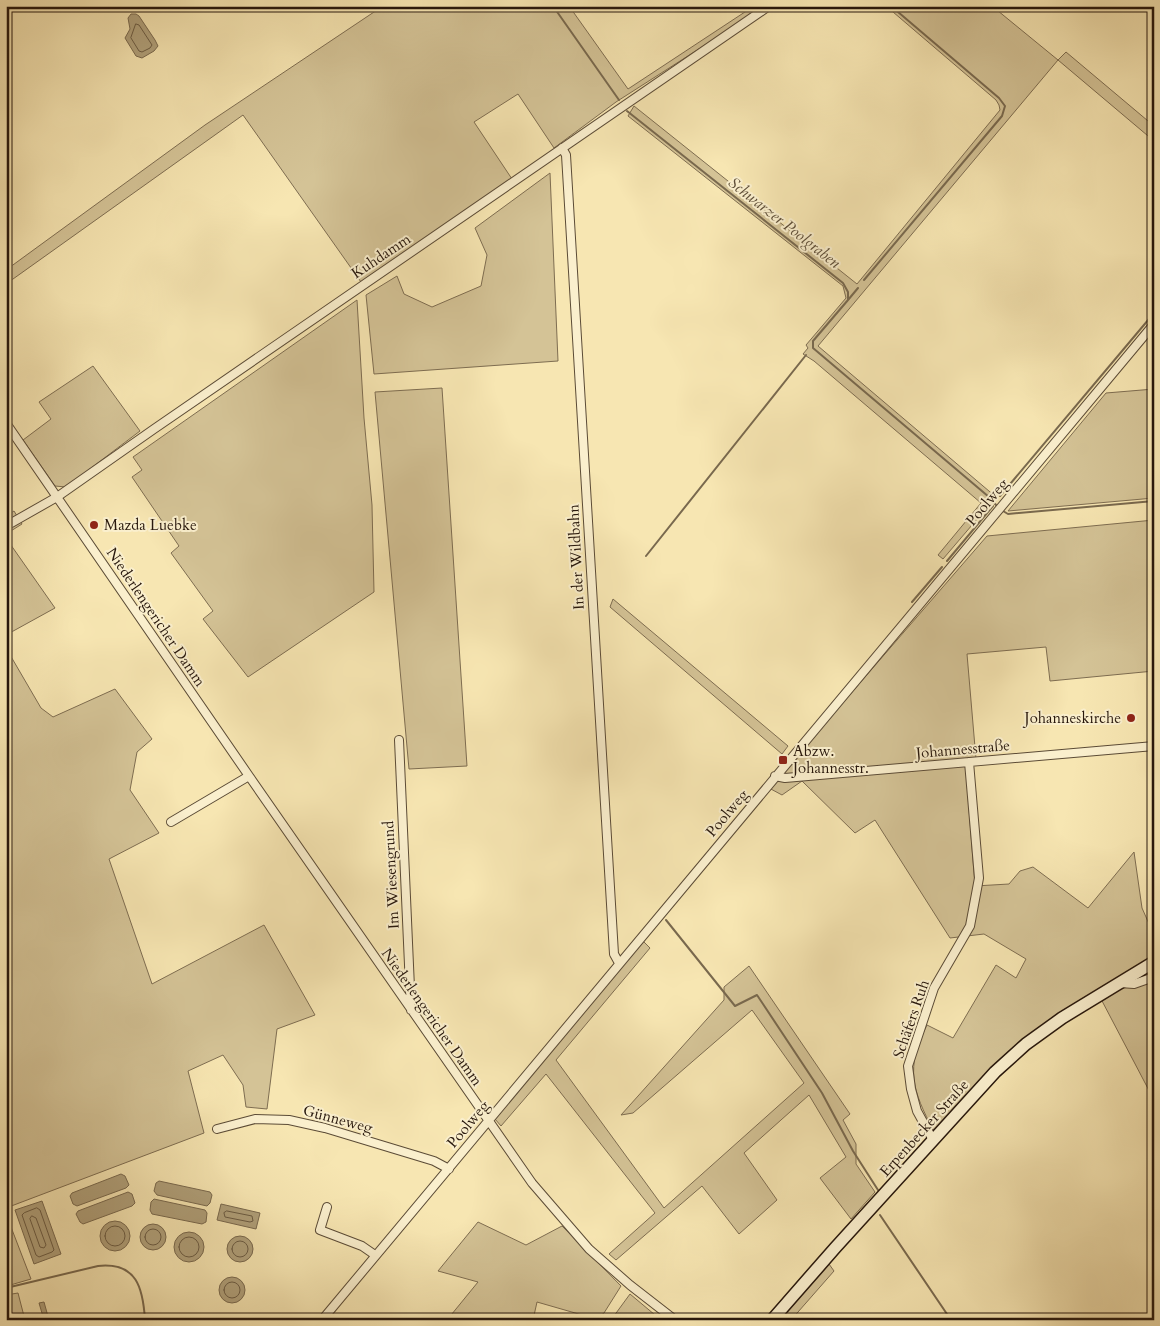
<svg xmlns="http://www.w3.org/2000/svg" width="1160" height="1326" font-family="Cardo,serif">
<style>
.green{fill:#d4c396;stroke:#7e6d51}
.water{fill:#b0a07a;stroke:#79694e}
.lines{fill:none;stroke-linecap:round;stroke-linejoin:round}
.shore{stroke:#6c5c43;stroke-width:1}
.stream{stroke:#79694e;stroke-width:2}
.street-casing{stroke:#5b4b36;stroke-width:10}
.secondary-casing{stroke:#27170c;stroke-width:14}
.street{stroke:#faefcd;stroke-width:8}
.secondary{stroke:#faefcd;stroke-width:11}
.poi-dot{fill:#8f2418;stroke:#faefcd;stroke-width:2}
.labels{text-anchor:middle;stroke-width:4;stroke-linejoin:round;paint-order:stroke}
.street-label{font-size:15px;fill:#27170c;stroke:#faefcd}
.poi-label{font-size:15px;fill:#27170c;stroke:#faefcd;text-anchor:start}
.water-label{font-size:16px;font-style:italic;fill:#5e4e38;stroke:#faefcd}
</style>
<rect width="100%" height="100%" fill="#f7e6b2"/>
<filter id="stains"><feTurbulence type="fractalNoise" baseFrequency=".004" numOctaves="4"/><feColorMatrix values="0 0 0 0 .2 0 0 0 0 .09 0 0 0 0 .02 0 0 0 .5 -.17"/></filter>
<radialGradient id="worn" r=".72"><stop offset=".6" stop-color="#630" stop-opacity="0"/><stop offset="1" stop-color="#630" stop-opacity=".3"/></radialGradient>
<path class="green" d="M383,6H569L628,89L754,6H766L616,102L554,148L518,94L474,122L512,179L361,282L243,115L6,284V270L205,125Z
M886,6H992L1058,60L1066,52L1154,126V141L1058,60L818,346L996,497L943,559L938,555L981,503L814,361L803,354L808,348L806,345L846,298L843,286L628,116L634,106L857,284L1000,110L999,105L996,100Z
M550,173L558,361L374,374L366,295L397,276L404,294L432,307L481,286L487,255L475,228Z
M357,300L364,418L372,505L374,592L248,677L203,619L213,611L171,553L179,546L132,477L142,470L133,457Z
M93,366L140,431L66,487L55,486L23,440L51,419L39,402Z
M442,388L467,766L409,769L375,392Z
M1154,389V498L1008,511L1106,393Z
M14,511L22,524L6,534V516Z
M1154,520V671L1050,681L1046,647L967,654L976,759L966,770L975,886L1009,884L1020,871L1033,867L1088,908L1134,852L1142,908L1154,935V956L1058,1014L1024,1041L992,1069L934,1131C912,1091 905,1067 927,1025L953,1038L996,965L1016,978L1026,959L984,934L950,938L875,820L855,833L802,781L782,795L769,788L987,536Z
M6,538L55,608L6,635Z
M613,599L788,746L782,754L610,607Z
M6,648L41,708L53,717L115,689L152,739L137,752L130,790L159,833L109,859L152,984L264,925L315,1015L277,1029L267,1109L246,1107L243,1085L223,1055L188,1071L204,1133L6,1208Z
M643,941L650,948L556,1060L664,1208L804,1083L752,1010L633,1113L621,1115L724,1000V987L749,966L850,1114L843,1120L856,1144V1164L875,1192L851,1219L820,1178L846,1157L809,1095L744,1153L777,1200L739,1234L702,1186L616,1260L609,1254L655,1213L546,1074L501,1126L495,1119Z
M1154,980V1100L1101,999L1120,988L1134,987Z
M6,1214L31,1279L7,1286L6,1284Z
M478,1222L526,1245L562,1226L621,1286L604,1313L596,1319L537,1302L533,1320H447L478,1282L438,1271Z
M829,1264L834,1271L791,1320H780Z
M18,1293L25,1320H6V1295Z
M630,1294L661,1320H611Z"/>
<path class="water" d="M131,14H136L139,16L155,40L158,46L154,51L142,58L136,56L125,38L130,29L128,18Z
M121,1174L125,1176L129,1185L126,1188L77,1206L73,1204L70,1196L72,1193Z
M159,1181L210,1192L212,1195L210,1203L207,1206L157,1195L154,1191L156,1183Z
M128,1192L132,1194L135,1203L132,1206L83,1224L80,1222L76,1214L78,1211Z
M154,1199L205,1210L207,1213L206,1222L202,1224L152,1214L150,1210L151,1202Z
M42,1201L61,1254L34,1264L15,1210Z
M221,1204L260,1213L256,1229L217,1220Z
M100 1236a15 15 0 1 1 30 0a15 15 0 1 1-30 0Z
M140 1237a13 13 0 1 1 26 0a13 13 0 1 1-26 0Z
M174 1247a15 15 0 1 1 30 0a15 15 0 1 1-30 0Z
M227 1249a13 13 0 1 1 26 0a13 13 0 1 1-26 0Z
M219 1290a13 13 0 1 1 26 0a13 13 0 1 1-26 0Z
M44,1302L49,1320H44L39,1303Z"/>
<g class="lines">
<path class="shore" d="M136,24L139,25L152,45L150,48L142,52L139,51L131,38Z
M37,1208L40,1210L54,1250L52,1252L39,1257L36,1255L22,1215L24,1213Z
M227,1211L252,1216L253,1221L250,1222L225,1217L224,1213Z
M32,1216L36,1218L46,1245L44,1248L40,1247L30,1219Z
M105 1236a10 10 0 1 1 20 0a10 10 0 1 1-20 0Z
M145 1237a8 8 0 1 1 16 0a8 8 0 1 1-16 0Z
M179 1247a10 10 0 1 1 20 0a10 10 0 1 1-20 0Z
M232 1249a8 8 0 1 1 16 0a8 8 0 1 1-16 0Z
M224 1290a8 8 0 1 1 16 0a8 8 0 1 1-16 0Z"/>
<path class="stream" d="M553,6L619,100
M627,111L843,283L848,292V300L813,341V348L989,497L996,505
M864,280L1002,116L1005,106L999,98L891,6
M848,300L858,288
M1000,496L1154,313
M1003,511L1008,514L1154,501
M646,556L806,355
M947,561L993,506
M912,602L942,567
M666,920L735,1006L757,995L822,1093L853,1151L878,1190
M880,1215L951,1320
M6,1288L98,1266C137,1262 143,1288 145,1320"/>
<defs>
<path id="street" d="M6,9L10,6
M562,148L566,155L614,954L619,963
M6,423L249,776L532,1183L589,1249L630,1285L675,1320
M6,526L57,497L154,429L769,6
M399,740L411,1010
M775,776L785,778L1154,746
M171,822L249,776
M1120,983L1134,984L1154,977
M217,1129L255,1119L289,1120L325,1128L434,1161L449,1169
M933,1140L917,1111L911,1089L908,1066L934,988L970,926L979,878L969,762
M327,1207L320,1230L362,1246L375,1255
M322,1320L1154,324"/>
<path id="secondary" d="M772,1320L835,1248L995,1072L1026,1044L1062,1018L1154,962"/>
</defs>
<use href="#street" class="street-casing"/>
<use href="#secondary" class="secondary-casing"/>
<use href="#street" class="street"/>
<use href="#secondary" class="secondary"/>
</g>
<g class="poi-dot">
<circle cx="94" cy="525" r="5"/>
<circle cx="1131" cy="718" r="5"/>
<rect x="778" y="755" width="10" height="10" rx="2.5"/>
</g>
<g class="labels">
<g class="street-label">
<text transform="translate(381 256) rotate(-34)" y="5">Kuhdamm</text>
<text transform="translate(987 502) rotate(-50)" y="5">Poolweg</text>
<text transform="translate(576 557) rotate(-93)" y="5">In der Wildbahn</text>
<text transform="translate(156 617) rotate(56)" y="5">Niederlengericher Damm</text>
<text transform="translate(963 749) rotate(-5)" y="5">Johannesstraße</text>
<text transform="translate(727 813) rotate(-50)" y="5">Poolweg</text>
<text transform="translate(391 875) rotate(-93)" y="5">Im Wiesengrund</text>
<text transform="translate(432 1017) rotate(55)" y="5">Niederlengericher Damm</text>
<text transform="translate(911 1019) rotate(-71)" y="5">Schäfers Ruh</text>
<text transform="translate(338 1119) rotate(15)" y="5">Günneweg</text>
<text transform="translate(468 1124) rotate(-50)" y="5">Poolweg</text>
<text transform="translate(924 1128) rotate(-48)" y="5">Erpenbecker Straße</text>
</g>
<g class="poi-label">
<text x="104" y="530">Mazda Luebke</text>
<text x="1121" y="723" text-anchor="end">Johanneskirche</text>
<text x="793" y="756">Abzw.<tspan x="793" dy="17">Johannesstr.</tspan></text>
</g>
<g class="water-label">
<text transform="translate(785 222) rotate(38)" y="6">Schwarzer Poolgraben</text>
</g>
</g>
<rect width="1160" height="1326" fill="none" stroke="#f7e6b2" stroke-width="25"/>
<rect x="8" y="8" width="1145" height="1311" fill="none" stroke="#27170c" stroke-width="2.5"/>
<rect x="12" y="12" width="1135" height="1301" fill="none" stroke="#27170c"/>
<rect width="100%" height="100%" filter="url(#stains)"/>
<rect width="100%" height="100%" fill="url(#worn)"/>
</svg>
